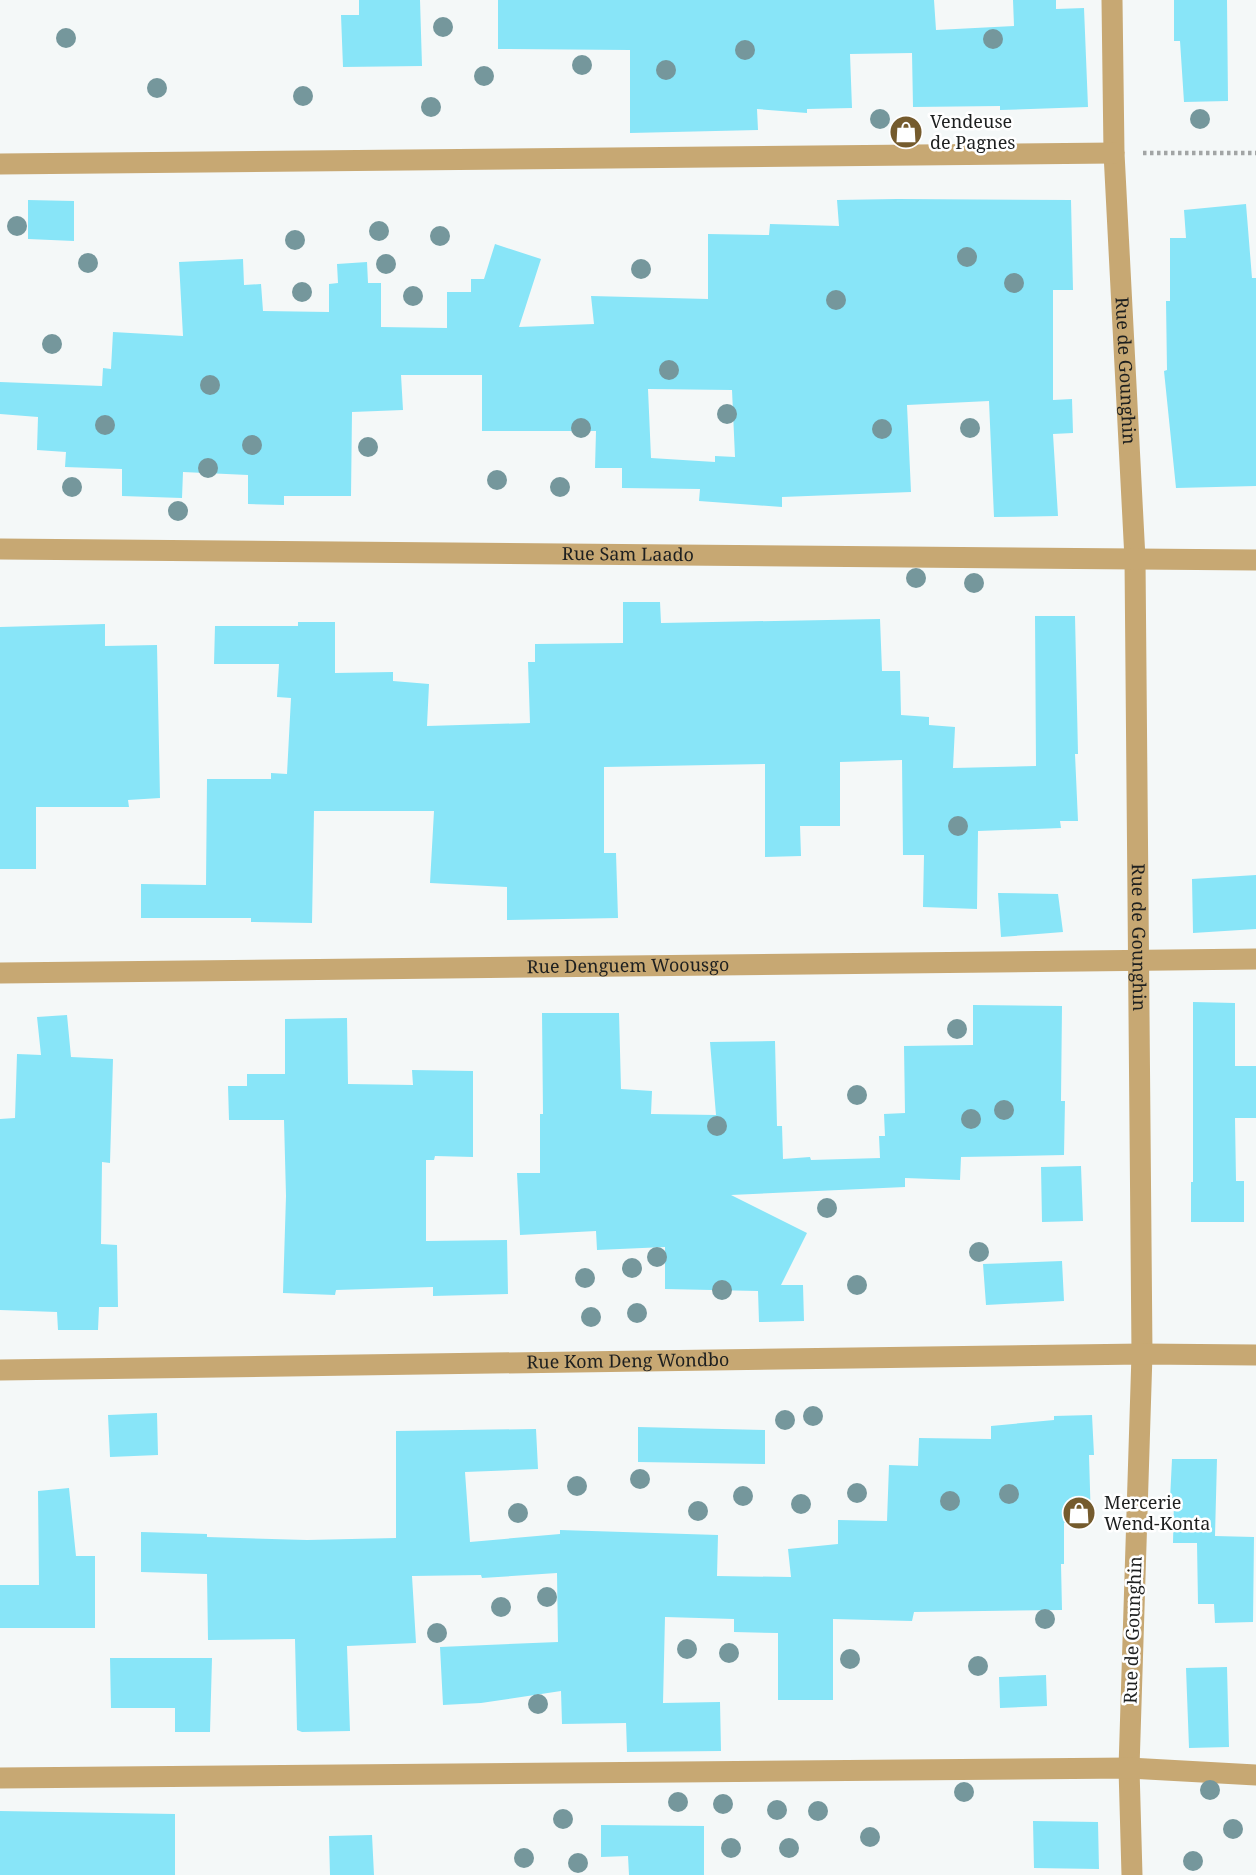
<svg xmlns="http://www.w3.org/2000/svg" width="1256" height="1875" font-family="'Noto Serif',serif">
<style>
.building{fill:#88e5f8;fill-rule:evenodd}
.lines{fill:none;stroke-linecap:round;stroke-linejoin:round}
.path{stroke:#a2a5a5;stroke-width:4.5;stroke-dasharray:3.5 3.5;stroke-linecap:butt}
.street{stroke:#c7a873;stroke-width:21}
.tree{fill:#75979c}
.labels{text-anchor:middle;stroke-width:5;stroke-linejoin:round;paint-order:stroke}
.poi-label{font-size:18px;fill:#1d1f1f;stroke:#fff;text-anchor:start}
.street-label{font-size:18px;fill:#1d1f1f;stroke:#fff}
</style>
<rect width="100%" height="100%" fill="#f4f8f8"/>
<path class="building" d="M359,0H420L422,66L343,67L341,15H359Z
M498,0H934L936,30L1014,26L1013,0H1056V9L1084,8L1088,107L1000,110V106L913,107L912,53L850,54L852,108L807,109V113L757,109L758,130L630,133V50L498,49Z
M1174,0H1227L1228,101L1184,102L1180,41H1174Z
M897,199L1071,200L1073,290H1053V400L1072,399L1073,433L1053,434L1058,516L994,517L989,401L907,405L911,492L782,497V507L699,501L700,489L622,488V468H595L596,431H482V375H401L403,410L352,412L351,496H284V505L248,504V475L183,472L182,498L122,496V469L65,467L66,452L37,450L38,417L0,414V382L102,386L103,368L111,369L113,332L183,336L179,262L243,259L244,285L261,284L263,311L329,312V284L338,283L337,264L367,262L368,283H381V327L447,328V292H471V279H484L495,244L541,259L519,327L594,324L591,296L708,299V234L769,235L770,224L839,226L837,200ZM648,389L732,390L735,457L715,456V462L651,458Z
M28,200L74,201V241L28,239Z
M1246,204L1252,278H1256V486L1176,488L1164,371L1167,370L1166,301H1170V238H1186L1184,210Z
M623,602H660L661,623L880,619L882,671H900L901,715L929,717V725L955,727L953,768L1036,766L1035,616H1075L1078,754H1075L1078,821H1060L1061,828L978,831L977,909L923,907L924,855H903L902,760L840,762V826H800L801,856L765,857V764L604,767V853H616L618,918L507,920V887L430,883L434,811H314L312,923L251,922V918H141V884L206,885L207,779H271V773L287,774L291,698L277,697L279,664H214L215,626H298V622H335V673L393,672V681L429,684L427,726L530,723L528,662H535V644L623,643Z
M105,624V646L157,645L160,798L128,800L129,807H36V869H0V627Z
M1256,875V929L1193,933L1192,879Z
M998,893L1058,894L1063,932L1001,937Z
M1193,1002L1235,1003V1066H1256V1118H1235L1236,1181H1244V1222H1191V1182H1193Z
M973,1005L1062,1006L1061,1101H1065L1064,1155L961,1157L960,1180L905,1178V1187L731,1195L807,1233L781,1285H803L804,1321L759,1322L758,1291L665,1289V1247L597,1250L596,1231L520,1235L517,1173H540V1114H543L542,1013H619L621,1089L652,1091L651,1114L716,1115L710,1042L775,1041L777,1126H782L783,1159L810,1157L811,1160L880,1158L879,1136H885L884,1114L905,1113L904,1046L973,1045Z
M67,1015L71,1057L113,1059L110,1163L102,1162L101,1244L117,1245L118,1307H99L98,1330H58L57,1312L0,1310V1119L15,1118L17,1054L41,1055L37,1017Z
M347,1018L348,1084L413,1085L412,1070L473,1071V1157L435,1156L434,1160H426V1241L507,1240L508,1294L433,1296V1287L336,1290L335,1295L283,1293L286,1196L284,1120H229L228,1086H247V1074H285V1019Z
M1081,1166L1083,1221L1042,1222L1041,1167Z
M1062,1261L1064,1301L986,1305L983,1264Z
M157,1413L158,1455L110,1457L108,1415Z
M1092,1415L1094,1455H1089L1091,1523H1064V1564H1061L1062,1610L914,1612L912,1621L833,1619V1700H778V1633L734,1632V1619L665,1617L663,1703L720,1702L721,1751L627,1752L626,1723L562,1724L561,1691L481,1703L443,1705L440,1647L558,1642L557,1573L482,1578L481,1575L412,1576L416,1643L347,1646L350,1731L302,1732L297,1730L295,1639L208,1640L207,1574L141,1572V1532L207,1534V1537L307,1540L396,1538V1431L536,1429L538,1469L465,1472L470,1542L560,1534V1530L718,1535L717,1576L791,1577L788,1549L838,1544V1520L887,1521L889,1465L918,1466L919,1438L991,1439V1426L1054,1420V1416Z
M638,1427L765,1430V1464L638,1462Z
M1172,1459H1217L1215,1536L1254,1537L1253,1622L1215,1623L1214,1604H1198L1197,1543H1173L1174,1500H1170Z
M69,1488L76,1556H95V1628H0V1585H39L38,1491Z
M110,1658H212L210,1732H175V1708H111Z
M1227,1667L1229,1747L1189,1748L1186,1668Z
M1046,1675L1047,1706L1000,1708L999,1677Z
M0,1811L175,1814V1875H0Z
M1033,1821L1098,1822L1099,1869L1034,1868Z
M601,1825L704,1826V1875H629L628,1856L601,1857Z
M372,1835L374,1875H330L329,1836Z"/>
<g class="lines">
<path class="path" d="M1143,153H1256"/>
<g class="street">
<path id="s1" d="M1112,0L1114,153L1135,559L1142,1354L1129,1768L1132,1875"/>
<path d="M0,164L1114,153"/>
<path id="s2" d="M0,549L1256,560"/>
<path id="s3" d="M0,973L1256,959"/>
<path id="s4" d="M0,1370L1142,1354L1256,1355"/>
<path d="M0,1778L1129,1768L1256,1775"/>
</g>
</g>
<g class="tree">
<circle cx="443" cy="27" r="10"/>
<circle cx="66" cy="38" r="10"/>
<circle cx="993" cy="39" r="10"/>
<circle cx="745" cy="50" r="10"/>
<circle cx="582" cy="65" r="10"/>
<circle cx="666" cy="70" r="10"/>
<circle cx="484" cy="76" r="10"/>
<circle cx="157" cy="88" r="10"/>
<circle cx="303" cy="96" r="10"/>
<circle cx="431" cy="107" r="10"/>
<circle cx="880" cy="119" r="10"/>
<circle cx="1200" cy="119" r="10"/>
<circle cx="17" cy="226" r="10"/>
<circle cx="379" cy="231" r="10"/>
<circle cx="440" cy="236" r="10"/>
<circle cx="295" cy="240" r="10"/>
<circle cx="967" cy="257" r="10"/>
<circle cx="88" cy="263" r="10"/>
<circle cx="386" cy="264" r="10"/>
<circle cx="641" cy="269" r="10"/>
<circle cx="1014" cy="283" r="10"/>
<circle cx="302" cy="292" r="10"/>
<circle cx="413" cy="296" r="10"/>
<circle cx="836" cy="300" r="10"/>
<circle cx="52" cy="344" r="10"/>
<circle cx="669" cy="370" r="10"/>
<circle cx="210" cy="385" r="10"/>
<circle cx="727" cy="414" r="10"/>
<circle cx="105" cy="425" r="10"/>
<circle cx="581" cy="428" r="10"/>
<circle cx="970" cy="428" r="10"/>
<circle cx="882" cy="429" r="10"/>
<circle cx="252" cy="445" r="10"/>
<circle cx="368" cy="447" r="10"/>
<circle cx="208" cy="468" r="10"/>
<circle cx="497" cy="480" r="10"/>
<circle cx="72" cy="487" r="10"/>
<circle cx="560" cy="487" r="10"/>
<circle cx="178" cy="511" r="10"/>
<circle cx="916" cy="578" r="10"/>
<circle cx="974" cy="583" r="10"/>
<circle cx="958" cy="826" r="10"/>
<circle cx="957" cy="1029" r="10"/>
<circle cx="857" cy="1095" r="10"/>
<circle cx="1004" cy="1110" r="10"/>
<circle cx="971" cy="1119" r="10"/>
<circle cx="717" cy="1126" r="10"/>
<circle cx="827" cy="1208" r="10"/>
<circle cx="979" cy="1252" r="10"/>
<circle cx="657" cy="1257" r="10"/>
<circle cx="632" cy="1268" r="10"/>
<circle cx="585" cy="1278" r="10"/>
<circle cx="857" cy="1285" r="10"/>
<circle cx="722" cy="1290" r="10"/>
<circle cx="637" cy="1313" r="10"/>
<circle cx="591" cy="1317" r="10"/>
<circle cx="813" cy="1416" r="10"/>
<circle cx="785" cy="1420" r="10"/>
<circle cx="640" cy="1479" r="10"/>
<circle cx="577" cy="1486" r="10"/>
<circle cx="857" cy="1493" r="10"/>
<circle cx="1009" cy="1494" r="10"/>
<circle cx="743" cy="1496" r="10"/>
<circle cx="950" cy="1501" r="10"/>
<circle cx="801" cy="1504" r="10"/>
<circle cx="698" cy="1511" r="10"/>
<circle cx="518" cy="1513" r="10"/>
<circle cx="547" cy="1597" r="10"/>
<circle cx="501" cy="1607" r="10"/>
<circle cx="1045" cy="1619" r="10"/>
<circle cx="437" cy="1633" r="10"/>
<circle cx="687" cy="1649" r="10"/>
<circle cx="729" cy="1653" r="10"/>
<circle cx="850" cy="1659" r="10"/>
<circle cx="978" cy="1666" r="10"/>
<circle cx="538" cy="1704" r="10"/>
<circle cx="1210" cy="1790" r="10"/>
<circle cx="964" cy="1792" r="10"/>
<circle cx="678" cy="1802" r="10"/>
<circle cx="723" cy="1804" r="10"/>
<circle cx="777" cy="1810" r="10"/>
<circle cx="818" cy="1811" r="10"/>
<circle cx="563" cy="1819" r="10"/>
<circle cx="1233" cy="1829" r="10"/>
<circle cx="870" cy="1837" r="10"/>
<circle cx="731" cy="1848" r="10"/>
<circle cx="789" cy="1848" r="10"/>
<circle cx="524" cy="1858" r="10"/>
<circle cx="1193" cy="1861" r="10"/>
<circle cx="578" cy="1863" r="10"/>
</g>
<defs>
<symbol id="shop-disc" viewBox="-11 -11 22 22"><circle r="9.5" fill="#755b2d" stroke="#fff"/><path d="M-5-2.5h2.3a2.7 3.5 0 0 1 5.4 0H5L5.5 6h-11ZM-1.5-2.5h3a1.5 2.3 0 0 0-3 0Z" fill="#fff"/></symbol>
</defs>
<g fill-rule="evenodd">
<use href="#shop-disc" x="887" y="113" width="38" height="38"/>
<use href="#shop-disc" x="1060" y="1494" width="38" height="38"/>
</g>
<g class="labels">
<g class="poi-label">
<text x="930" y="128">Vendeuse<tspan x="930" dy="21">de Pagnes</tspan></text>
<text x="1104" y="1509">Mercerie<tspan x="1104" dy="21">Wend-Konta</tspan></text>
</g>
<g class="street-label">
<text dy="6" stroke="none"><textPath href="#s1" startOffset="371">Rue de Gounghin</textPath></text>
<text dy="6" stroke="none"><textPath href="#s2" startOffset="628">Rue Sam Laado</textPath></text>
<text dy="6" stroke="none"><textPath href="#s1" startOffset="938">Rue de Gounghin</textPath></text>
<text dy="6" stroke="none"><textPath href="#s3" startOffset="628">Rue Denguem Woousgo</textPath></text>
<text dy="6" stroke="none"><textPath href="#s4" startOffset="628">Rue Kom Deng Wondbo</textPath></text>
<text transform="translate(1133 1630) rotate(-88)" y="6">Rue de Gounghin</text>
</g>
</g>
</svg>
